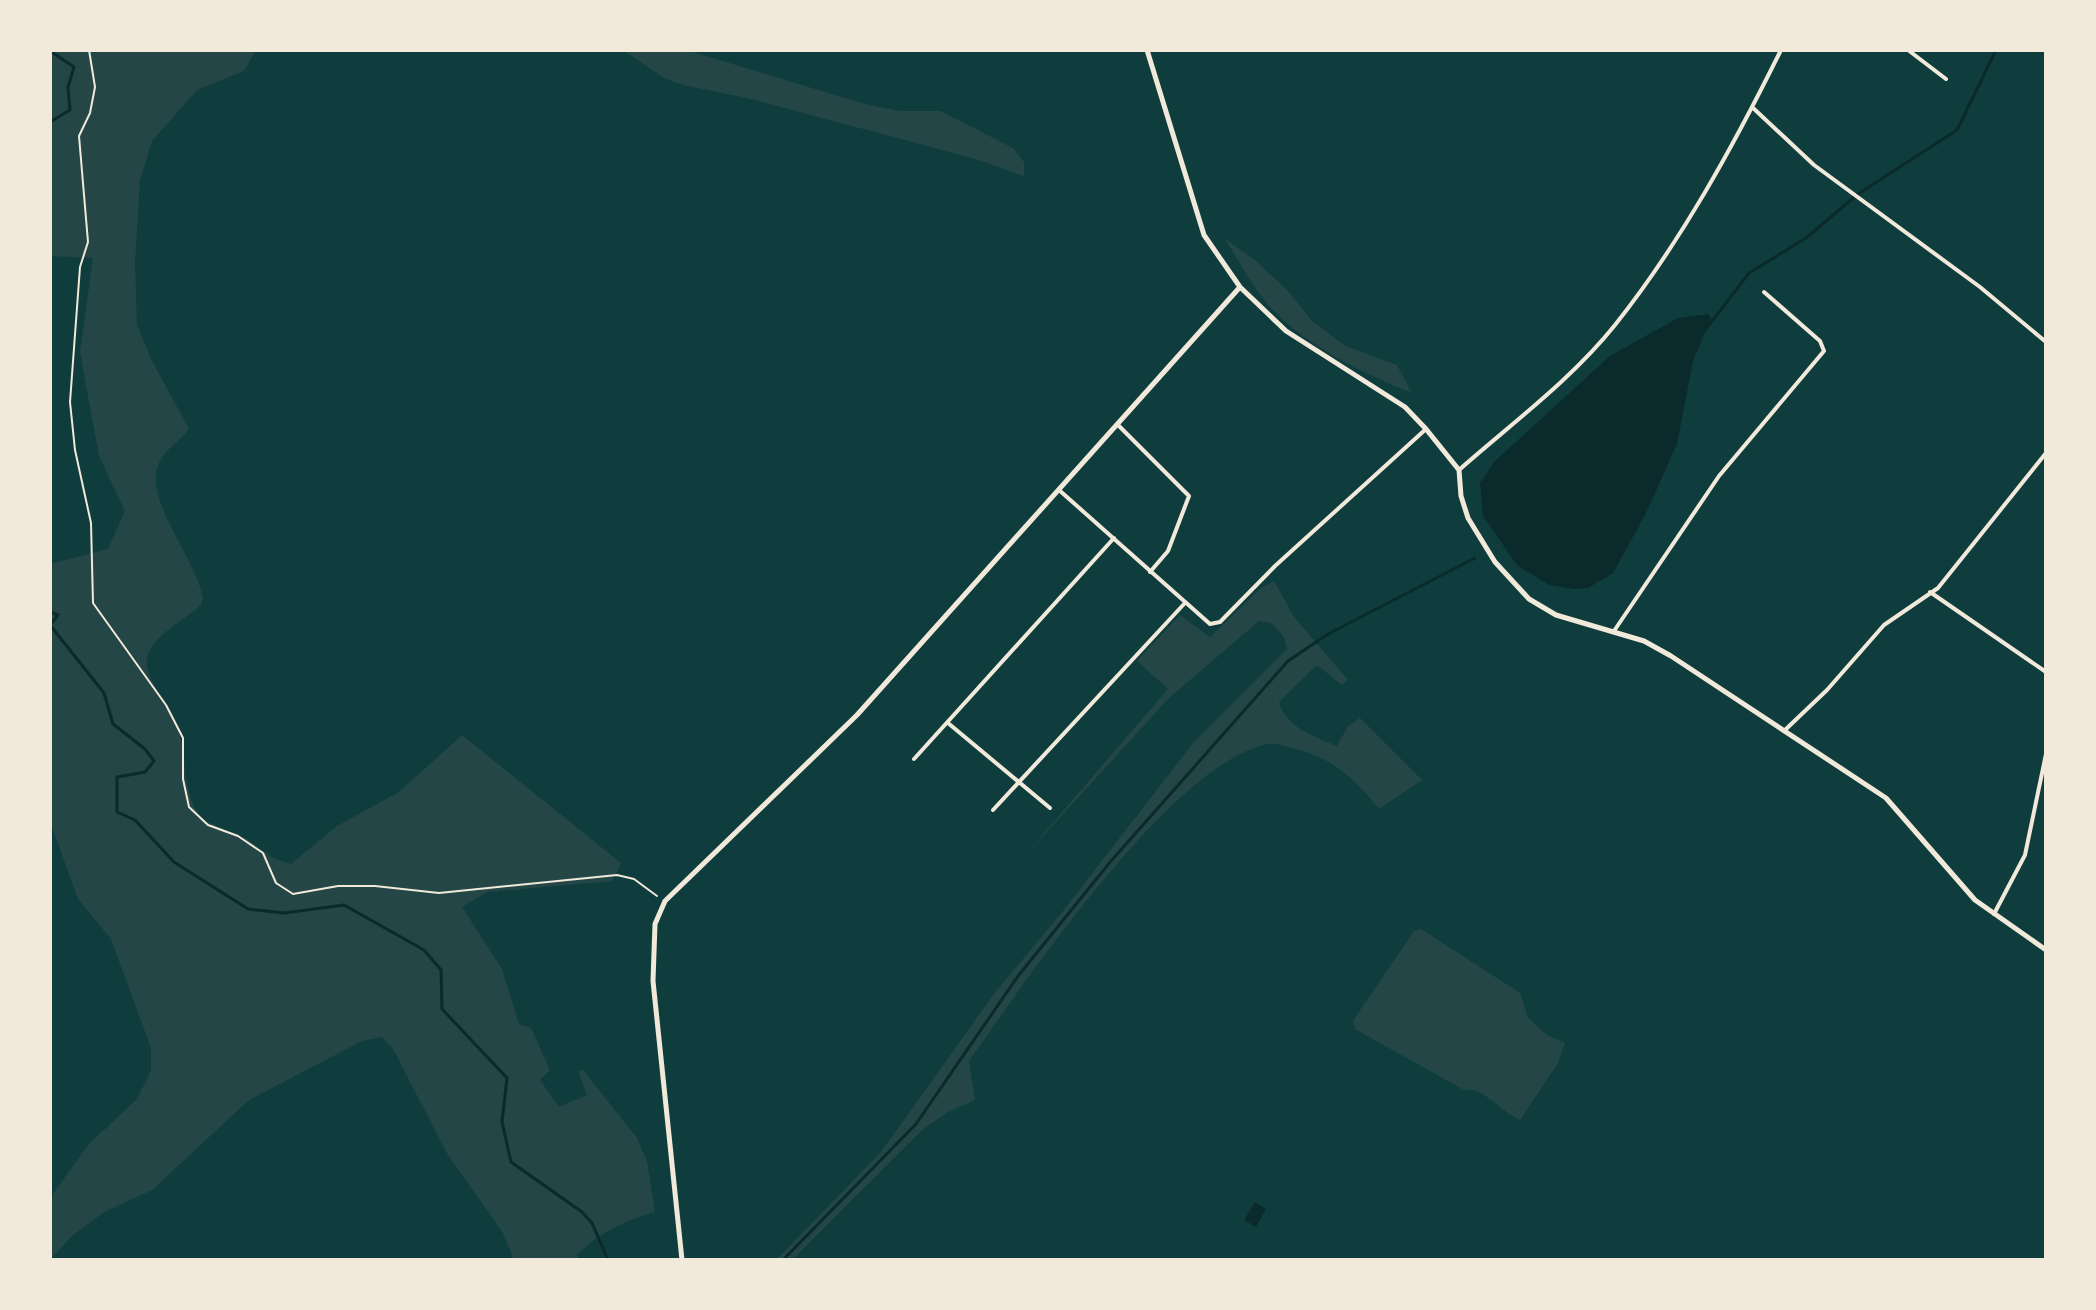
<svg xmlns="http://www.w3.org/2000/svg" width="2096" height="1310" font-family="'IBM Plex Sans',sans-serif">
<style>
.green{fill:#244646}
.water{fill:#0a2a2b}
.lines{fill:none;stroke-linecap:round;stroke-linejoin:round}
.stream{stroke:#0a2a2b;stroke-width:3}
.path{stroke:#f1e9da;stroke-width:2}
.minor{stroke:#f1e9da;stroke-width:4}
.tertiary{stroke:#f1e9da;stroke-width:5}
</style>
<rect width="100%" height="100%" fill="#0f3d3e"/>
<path class="green" d="M50,50H256L244,71L197,90L152,141L140,180L135,264L137,325L152,361L189,429C180,441 166,449 160,461C140,497 197,558 203,599L200,606C185,619 151,637 147,658C143,676 168,703 175,719C189,753 179,791 203,820L247,839L273,858L291,864L337,826L399,792L462,735L621,863L612,881L487,892L462,907L502,969L519,1024L531,1028L550,1070L540,1080L559,1107L587,1095L578,1071L583,1070L637,1138L647,1161L655,1212C625,1221 599,1232 577,1255L579,1260H514L503,1233L448,1155L393,1049L382,1037L362,1041L249,1100L152,1190L104,1212L72,1236L50,1260V1198L88,1145L137,1099L151,1071V1048L111,939L78,899L50,822V564L108,549L125,511L99,456L80,352L93,258L50,256Z
M623,50H686L865,104L899,111H940L1013,148L1024,162V176L976,159L747,98L683,85L664,78Z
M1225,239L1256,261L1287,290L1313,322L1346,346L1397,365L1412,393C1361,372 1296,342 1262,297C1248,279 1237,258 1225,239Z
M1274,581L1294,617L1348,680L1342,685L1317,665L1279,702C1287,728 1313,736 1337,746L1348,726L1360,718L1422,780L1379,809C1354,778 1332,757 1292,748C1286,747 1276,743 1269,744C1174,760 1025,982 969,1061L975,1100L948,1112L922,1130L792,1260H776L881,1152L993,995L1063,911L1194,742L1287,649L1284,637L1271,623L1259,621L1169,698L1021,860L1168,689L1137,661L1180,615L1210,637L1261,588Z
M1421,929L1520,993L1528,1018L1547,1035L1565,1043L1558,1063L1520,1120C1502,1113 1483,1086 1464,1090L1355,1029L1353,1021L1361,1009L1414,931Z"/>
<path class="water" d="M1708,314L1711,319L1693,361L1677,444L1646,513L1613,573L1588,588L1574,589L1549,585L1517,565L1483,516L1480,483L1495,461L1610,356L1678,318Z
M1255,1202L1266,1209L1256,1227L1244,1220Z"/>
<g class="lines">
<path class="stream" d="M50,51L74,67L68,87L70,110L50,122
M1706,329L1749,273L1806,238L1858,194L1957,130L1996,50
M50,612L58,615L50,625L104,693L113,724L145,749L154,761L145,772L117,777V812L135,820L174,862L248,909L284,913L344,905L424,950L441,970L442,1009L507,1078L502,1122L511,1162L582,1212L592,1223L608,1260
M783,1260L916,1124L1018,976L1111,861L1288,661L1328,634L1475,558"/>
<path class="path" d="M89,50L95,87L90,113L79,136L88,242L80,267L70,402L75,450L91,523L93,603L166,705L183,738V779L189,807L208,825L238,836L263,853L276,883L293,894L338,886H375L439,893L617,875L634,879L657,896"/>
<path class="minor" d="M1908,50L1946,79
M1752,107L1814,165L1980,287L2046,342
M1118,425L1189,496L1168,551L1150,572
M1459,470C1511,424 1571,380 1615,325C1681,242 1734,145 1781,50
M1059,490L1210,624L1220,622L1275,566L1426,429
M1930,592L2046,672
M1614,631L1719,476L1824,351L1820,341L1764,292
M948,723L1050,808
M1785,730L1827,690L1884,625L1938,588L2046,453
M914,759L1114,538
M993,810L1184,604
M1994,914L2025,855L2046,754"/>
<path class="tertiary" d="M1147,50L1204,235L1240,287L1286,331L1405,407L1426,429L1459,470L1461,496L1468,518L1495,562L1529,599L1556,615L1644,641L1671,656L1886,798L1975,900L2046,950
M682,1260L653,981L655,924L665,901L857,715L1240,287"/>
</g>
<rect width="2096" height="1310" fill="none" stroke="#f1e9da" stroke-width="104"/>
</svg>
